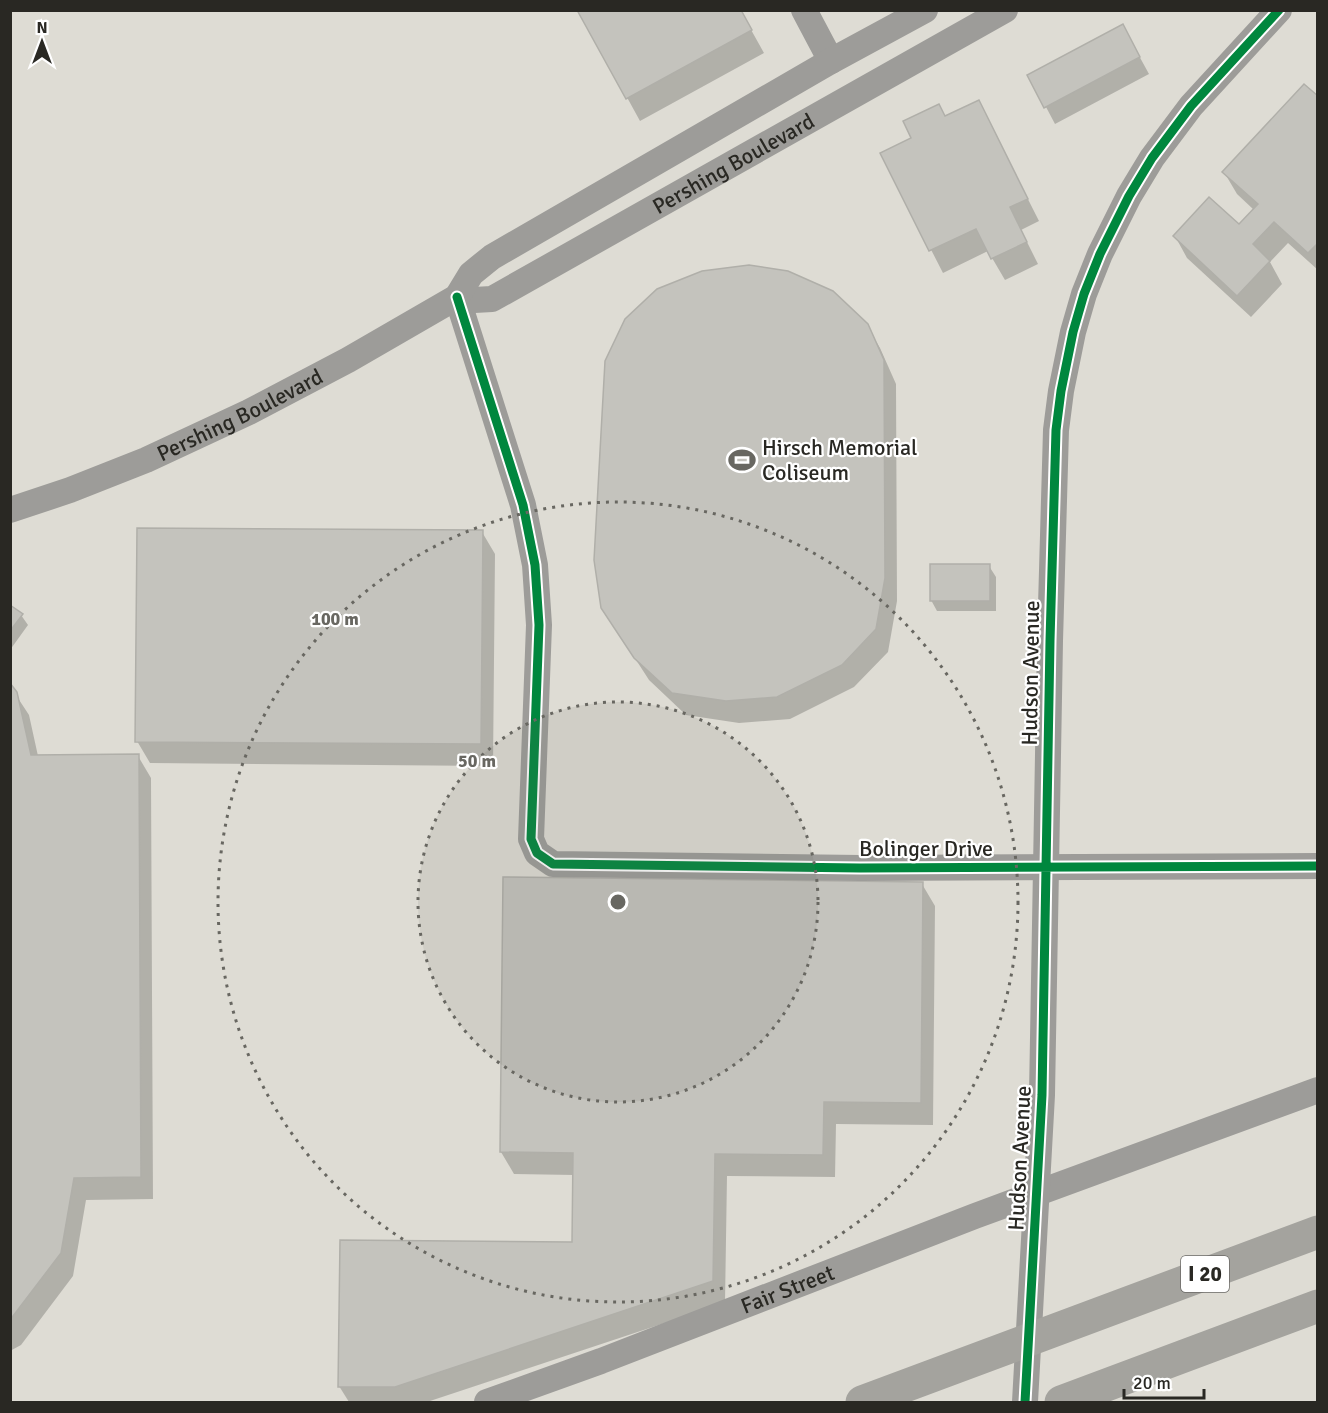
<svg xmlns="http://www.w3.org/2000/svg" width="1328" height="1413" font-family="Signika,sans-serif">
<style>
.shadow{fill:#0003}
.building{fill:#c4c3bd;stroke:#b0afa9;stroke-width:1.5}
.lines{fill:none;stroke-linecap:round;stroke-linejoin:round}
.street{stroke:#9d9c99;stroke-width:26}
.highway{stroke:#a4a39e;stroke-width:33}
.cycleway-casing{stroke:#fff;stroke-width:13}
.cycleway{stroke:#00873e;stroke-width:9}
.ring{fill:none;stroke:#686761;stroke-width:3;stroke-dasharray:3 6}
.labels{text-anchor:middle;stroke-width:4.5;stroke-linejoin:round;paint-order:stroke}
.shield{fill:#fff;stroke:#696865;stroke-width:1.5}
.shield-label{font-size:21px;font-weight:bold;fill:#292823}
.street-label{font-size:22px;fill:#292823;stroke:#fff}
.poi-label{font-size:22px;fill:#292823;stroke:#fff;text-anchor:start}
.centre{fill:#686761;stroke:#fff;stroke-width:3}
.ring-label{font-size:18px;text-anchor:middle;font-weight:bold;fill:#686761;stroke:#fff;stroke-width:4.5;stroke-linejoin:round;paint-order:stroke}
</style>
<rect width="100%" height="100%" fill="#dedcd4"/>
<path class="shadow" d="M579,10H740L764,53L640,121Z
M1132,43L1149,74L1055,124L1046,107Z
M1318,98V270L1288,243L1270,262L1282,284L1251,317L1187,258L1175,236L1239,226L1254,210L1237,194L1224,172Z
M979,102L1039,221L1021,230L1038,264L1005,280L988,251L943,273L882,154L913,139L945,118Z
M866,325L880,348L896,384L897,601L888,652L854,687L790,719L739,723L686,715L649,680L602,607Z
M482,532L495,554L493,766L150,763L137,741Z
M989,566L996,577V611H937L931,600Z
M10,607L21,615L28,625L10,650Z
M10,686L29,715L38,756H138L151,778L153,1199L86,1200L73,1276L21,1345L10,1351Z
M922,884L935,906L933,1125L836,1124L835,1177L727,1176L725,1303L427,1402H349L339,1386L574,1244V1175L514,1174L501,1152Z"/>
<path class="building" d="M577,10H741L752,30L626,99Z
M1123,24L1140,57L1044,108L1027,75Z
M1304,84L1318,96V243L1308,253L1274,222L1253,244L1270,261L1237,296L1173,236L1209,197L1239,224L1258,204L1222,172Z
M979,100L1028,199L1010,207L1027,242L991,259L976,229L929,251L880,153L911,138L903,121L939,104L945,116Z
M749,265L788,271L833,291L868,324L884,360L885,578L876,629L842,665L777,697L726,701L672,693L634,658L601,608L594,560L605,361L625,319L657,289L702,271Z
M137,528L483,530L481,744L135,742Z
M930,564H990V601H930Z
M10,605L23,614L10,631Z
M10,683L17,692L31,755L139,754L141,1177L74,1178L61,1253L10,1320Z
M503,877L923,882L921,1103L824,1102L823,1155L715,1154L713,1281L395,1387H338L340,1240L572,1242L573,1153L500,1152Z"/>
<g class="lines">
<g class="street">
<path d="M804,10L831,61"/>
<path d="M457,297L523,505L535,565L539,625L531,839L537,853L553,864L860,868L1318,866"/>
<path id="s1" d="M457,297L474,300L492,299L1005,10"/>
<path id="s2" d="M10,510L70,490L146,460L249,412L348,360L457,297L471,274L492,257L831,61L925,10"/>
<path id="s3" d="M487,1402L601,1361L975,1216L1318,1090"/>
<path d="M1025,1402L1042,1095L1050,641L1056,430L1061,391L1073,332L1084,294L1100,254L1129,196L1152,158L1191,106L1279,10"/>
</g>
<path class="highway" d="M862,1402L1318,1232
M1061,1402L1318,1306"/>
<defs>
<path id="cycleway" d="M457,297L523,505L535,565L539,625L531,839L537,853L553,864L860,868L1318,866
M1025,1402L1042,1095L1050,641L1056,430L1061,391L1073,332L1084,294L1100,254L1129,196L1152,158L1191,106L1279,10"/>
</defs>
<use href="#cycleway" class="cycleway-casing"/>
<use href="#cycleway" class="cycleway"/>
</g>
<circle cx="618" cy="902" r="200" fill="#686761" fill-opacity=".12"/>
<g class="ring">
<circle cx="618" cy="902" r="200"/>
<circle cx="618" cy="902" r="400"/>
</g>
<defs>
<symbol id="stadium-bare" viewBox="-9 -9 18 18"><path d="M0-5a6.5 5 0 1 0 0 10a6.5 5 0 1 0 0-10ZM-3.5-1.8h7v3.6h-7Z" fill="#686761" stroke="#fff" stroke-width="2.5" paint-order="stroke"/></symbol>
</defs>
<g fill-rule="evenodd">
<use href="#stadium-bare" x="723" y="441" width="38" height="38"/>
</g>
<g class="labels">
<rect class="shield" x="1181" y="1256" width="48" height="36" rx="4.5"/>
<g class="shield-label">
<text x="1205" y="1281">I 20</text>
</g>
<g class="street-label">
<text dy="8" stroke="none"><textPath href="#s1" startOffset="312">Pershing Boulevard</textPath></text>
<text dy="8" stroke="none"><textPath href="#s2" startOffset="249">Pershing Boulevard</textPath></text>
<text transform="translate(1030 673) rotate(-89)" y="8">Hudson Avenue</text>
<text x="926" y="856">Bolinger Drive</text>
<text transform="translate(1019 1158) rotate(-87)" y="8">Hudson Avenue</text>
<text dy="8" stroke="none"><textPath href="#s3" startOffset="321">Fair Street</textPath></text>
</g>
<g class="poi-label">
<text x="762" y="455">Hirsch Memorial<tspan x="762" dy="25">Coliseum</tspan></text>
</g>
</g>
<circle cx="618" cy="902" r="9" class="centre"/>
<g class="ring-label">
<text x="335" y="625">100 m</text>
<text x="477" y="767">50 m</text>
</g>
<rect width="1328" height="1413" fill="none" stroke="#292823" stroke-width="24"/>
<g transform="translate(42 42)" stroke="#ffffff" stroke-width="4.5" paint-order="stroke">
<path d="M0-4.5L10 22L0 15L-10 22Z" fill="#292823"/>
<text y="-9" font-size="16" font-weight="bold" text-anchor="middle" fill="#292823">N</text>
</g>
<path d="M1124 1389v9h80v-9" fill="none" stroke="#292823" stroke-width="3"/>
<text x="1133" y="1389" font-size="18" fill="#292823" stroke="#ffffff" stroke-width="4.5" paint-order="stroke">20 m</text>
</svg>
